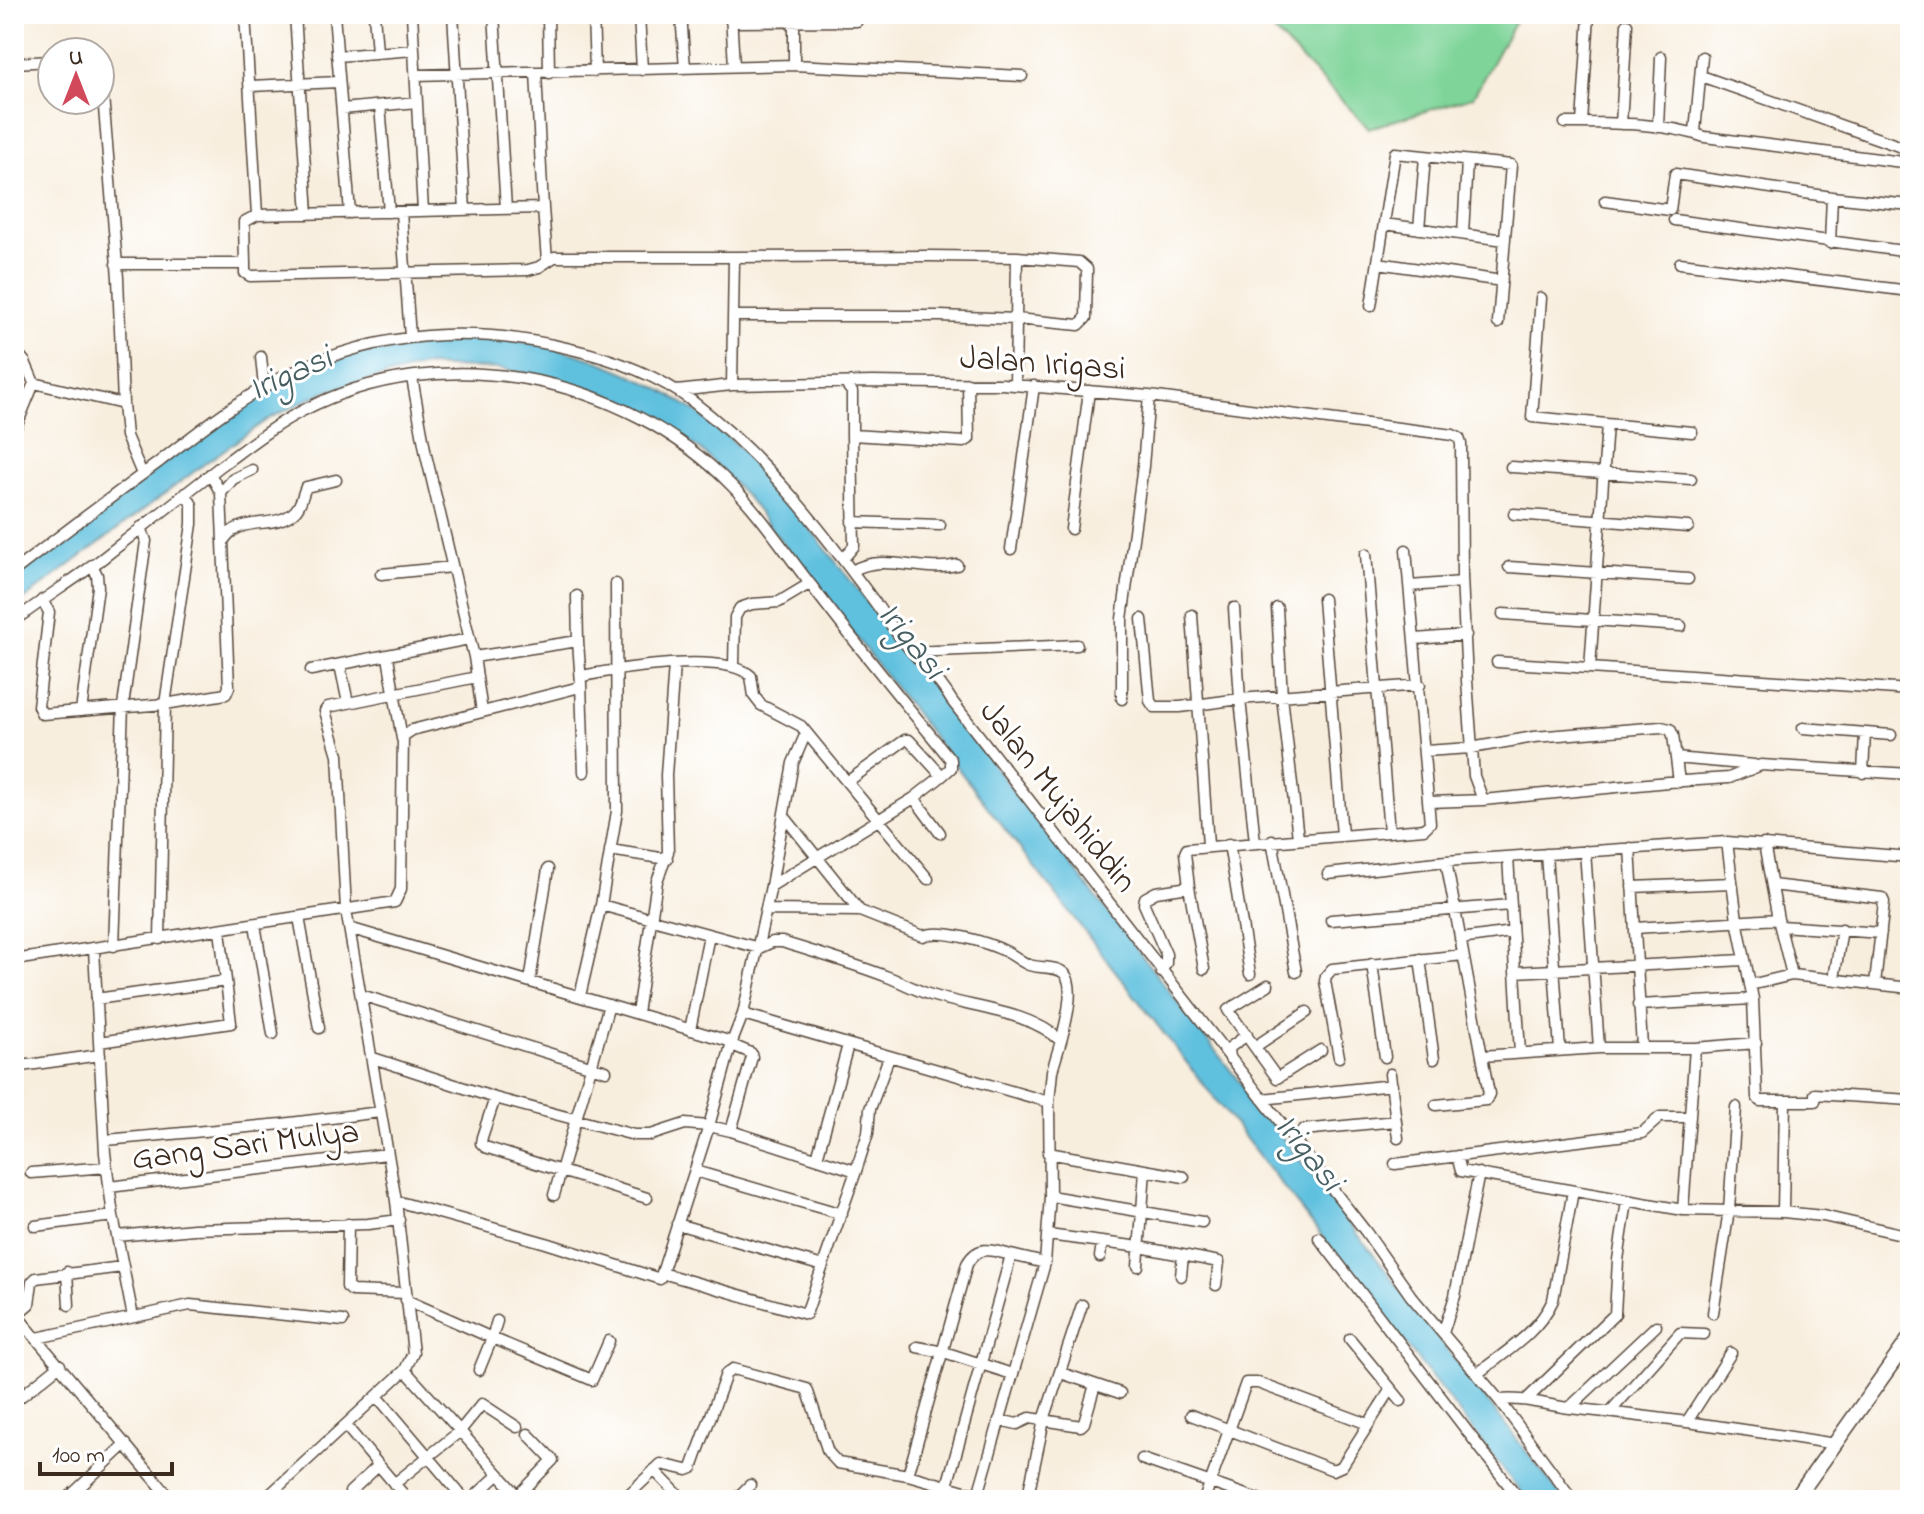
<svg xmlns="http://www.w3.org/2000/svg" width="1924" height="1514" font-family="'Indie Flower',sans-serif">
<style>
.green{fill:#7ed499;stroke:#5c7f5c;stroke-width:2}
.water{fill:#61c1df;stroke:#4e767e;stroke-width:2}
.lines{fill:none;stroke-linecap:round;stroke-linejoin:round}
.minor-casing{stroke:#57473b;stroke-width:13}
.secondary-casing{stroke:#57473b;stroke-width:17}
.minor{stroke:#fff;stroke-width:10}
.secondary{stroke:#fff;stroke-width:14}
.labels{text-anchor:middle;stroke-width:6;stroke-linejoin:round;paint-order:stroke}
.street-label{font-size:34px;fill:#3b2a1e;stroke:#fff}
.water-label{font-size:36px;font-style:italic;fill:#485f62;stroke:#fff}
</style>
<rect width="100%" height="100%" fill="#fff"/>
<filter id="ink" filterUnits="userSpaceOnUse"><feTurbulence type="fractalNoise" baseFrequency=".0125" numOctaves="2"/><feDisplacementMap in="SourceGraphic" scale="16" xChannelSelector="R" yChannelSelector="G"/><feConvolveMatrix kernelMatrix="1 2 1 2 8 2 1 2 1" color-interpolation-filters="sRGB"/></filter>
<filter id="wash" filterUnits="userSpaceOnUse"><feTurbulence type="fractalNoise" baseFrequency=".006" numOctaves="4" result="noise"/><feDisplacementMap in="SourceGraphic" scale="32" xChannelSelector="R" yChannelSelector="G"/><feGaussianBlur stdDeviation="1.8" result="paint"/><feColorMatrix in="noise" values="0 0 0 0 0 0 0 0 0 0 0 0 0 0 0 0 0 1.4 0 .05"/><feComposite in="paint" operator="in"/></filter>
<g filter="url(#wash)">
<rect width="100%" height="100%" fill="#f8eede"/>
<path class="green" d="M1257,14H1519L1473,97L1369,128Z"/>
<path class="water" d="M432,338C452,338 473,337 493,338C584,346 674,385 740,448C767,473 789,502 812,531L1564,1500H1527L745,495L702,451L655,418L607,394L555,378L499,369L424,366L324,392L268,419L207,462L14,607V574L261,390C319,362 368,347 432,338Z"/>
</g>
<g filter="url(#ink)">
<g class="lines">
<defs>
<path id="minor" d="M245,14L257,215L244,222L245,264
M295,14L308,214
M334,14L350,213
M374,14L377,52
M412,14L423,211
M453,14L465,210
M494,14L506,209
M548,14L549,73
M593,14L595,71
M639,14L642,70
M681,14L685,68
M731,14L734,66
M731,22L857,21
M337,56L414,50
M100,59L118,278L123,404L126,436L142,474
M14,63L52,61
M794,65V14
M536,72L543,208
M416,75L794,65L1022,76
M1701,76L1910,150
M250,86L339,82
M380,106L389,212
M342,109L417,102
M1565,123C1611,123 1662,122 1705,137L1910,163
M1582,123L1589,15
M1621,124L1627,24
M1658,127L1661,57
M1695,132L1702,57
M1605,201L1670,210L1675,174L1832,197L1910,205
M401,212L410,337
M257,215L543,208L547,261
M1674,220L1910,252
M1384,224L1505,240
M1419,229L1425,157
M1463,234L1467,161
M1830,243L1832,197
M1378,263L1502,281
M1680,263L1910,291
M116,264H245V273L250,276L528,270L539,267L554,257H734
M1541,298L1532,417L1692,432
M1371,306L1395,153L1511,165L1498,323
M14,349L25,362L34,383
M261,357L264,387
M412,378L426,455L474,657
M845,383L852,392V435L964,442L969,439L968,383
M732,385L734,257L929,256L1017,257L1079,262L1087,269L1086,318L1079,325L1016,319L940,316H734
M1015,385L1017,257
M677,391L732,385L873,382L1002,384L1149,396L1143,466L1122,619V699
M1149,396L1453,435L1459,438L1461,444L1462,577L1467,681L1474,776L1483,800L1668,782L1729,778L1761,765L1910,774
M1607,424L1590,668L1910,690
M14,432L34,383L123,404
M1511,467L1691,479
M221,493L233,479L252,470
M1514,514L1688,527
M852,522L940,525
M1071,529L1089,391
M224,540C240,514 275,531 295,511C302,504 302,495 306,487L336,480
M1011,549L1034,386
M1366,554L1389,832
M843,559L854,546L852,435
M1509,567L1688,579
M14,571C62,534 110,498 159,462C200,430 241,397 289,374C381,330 473,325 571,349C615,359 655,374 692,401C765,456 820,528 874,601C887,619 899,638 914,654C928,670 941,682 952,701L1366,1232L1411,1296L1499,1400L1573,1500
M852,571C884,552 922,574 957,565
M381,574L452,567
M1410,586L1462,582
M577,596L578,641
M1323,599L1342,835
M42,600L49,612L38,706L42,714L165,704L226,694L229,687L221,493L210,474
M1234,608L1240,699L1255,842
M1277,608L1282,696L1298,838
M1503,614L1681,626
M1192,615L1208,845
M1142,619L1150,701L1154,707H1180L1240,699L1420,685
M14,621C43,599 74,580 103,558C143,527 182,496 222,465C248,446 273,426 302,411C442,338 624,375 732,486C762,516 785,552 811,585C856,645 904,702 951,760V768L942,776
M1416,639L1466,635
M912,652L1077,645
M388,657L402,739
M1497,662L1590,668
M340,665L348,703
M734,666L735,617L740,608L752,604L779,602L809,584
M311,670L469,639
M582,676C618,669 725,651 751,676L754,696L761,705L801,726L847,782
M581,684L584,772
M81,711L98,587L97,575L92,565
M1803,728L1891,735
M1425,751L1471,748L1534,737L1661,727L1670,729L1673,735L1679,782
M1676,758L1754,765
M1863,773L1865,733
M914,798L942,776L909,740H905L847,782L928,879
M1430,802L1483,800
M784,816L860,911
M1272,840L1296,972
M1727,842L1737,920L1753,999L1757,1097L1760,1101H1815V1094L1910,1100
M1229,844L1250,974
M1764,844L1778,919L1792,975
M1630,848L1642,1047
M610,850L667,859
M1585,851L1599,1048
M1546,854L1560,1050
M1508,857L1520,1053
M1328,874L1446,861L1727,842L1910,857
M1772,885L1882,898L1884,902L1875,984
M771,886L793,763L806,733
M1189,887L1204,969
M1632,887L1732,883
M601,905L759,948L772,942H782C817,953 854,964 888,977C901,982 914,989 928,994C968,1008 1029,1010 1061,1041L1052,1071L1049,1102L1050,1196L1045,1263L978,1495
M767,910L860,911L923,936C942,928 989,943 1007,952C1015,956 1021,962 1029,965C1040,969 1056,965 1065,974C1076,988 1065,1026 1061,1041
M299,917L319,1028
M1331,920L1510,905
M255,924L273,1034
M1781,926L1881,933
M349,928L732,1042L743,1014L771,886L914,798L940,833
M1635,928L1778,919
M160,939L165,704L192,524V505L185,493
M1460,939L1512,932
M114,946L123,706L146,541L141,527
M94,949L105,1153L113,1216L133,1317
M1420,959L1434,1059
M14,960L395,902L401,889L403,736L412,730C467,716 521,702 576,688L581,684L578,641L474,657L482,712
M1372,964L1385,1057
M1161,972L1166,963V954L1144,904L1145,898L1156,892L1189,887L1185,853L1187,849L1424,829L1430,823L1406,550
M1515,972L1744,960
M1834,979L1842,929
M530,981L548,869
M1268,985L1228,1010L1277,1078L1321,1050
M1750,985L1792,975L1910,988
M361,995L606,1071
M580,996L601,905L617,811L616,584
M96,999L226,981
M1638,1005L1753,999
M637,1013L657,881L668,852L666,775L674,665
M743,1014L1049,1102
M690,1030L709,935
M99,1042L231,1023L220,930
M1256,1046L1307,1012
M1482,1056L1599,1048H1695
M1339,1057L1325,981L1326,976L1332,969L1463,955
M373,1058L495,1098L634,1135H651L685,1124L709,1126L731,1131L752,1057L751,1053L732,1045
M1230,1059L1229,1048L1247,1035
M14,1067L100,1055
M1390,1074L1398,1138
M495,1098L482,1137L481,1143L485,1147L647,1198
M1262,1099L1392,1085
M1436,1105L1486,1100L1489,1094L1446,861
M731,1131L856,1171
M1294,1139L1303,1130L1396,1121
M106,1140L282,1124L380,1112
M1048,1153L1184,1177
M1457,1156L1461,1171L1683,1210L1783,1212L1823,1216L1910,1236
M817,1158L848,1045
M1395,1164L1642,1133L1660,1117H1690
M695,1171L842,1214
M31,1173L107,1167
M109,1187L387,1154
M554,1195L609,1005
M1050,1196L1202,1222
M396,1201L546,1243L660,1279L709,1126L732,1042
M1683,1210L1695,1048L1756,1043
M1783,1212L1785,1102
M348,1224L347,1287L352,1291L405,1293
M677,1224L823,1266
M35,1226L113,1216
M1048,1235L1140,1247L1219,1262L1216,1285
M117,1236L194,1229L368,1224L399,1220
M1319,1238L1520,1500
M1100,1257L1102,1242
M1138,1266L1145,1170
M67,1272L69,1305
M662,1273L806,1314L856,1171L868,1133L870,1109L889,1057
M1181,1276L1183,1255
M406,1300L492,1338L497,1321
M14,1312L172,1500
M1713,1313L1729,1210L1736,1107
M16,1315L29,1304L32,1282L36,1278L122,1267
M1443,1333L1455,1296L1479,1173
M37,1338L190,1305L343,1321
M1350,1339L1401,1401
M917,1347L944,1352L1012,1374
M405,1370L522,1500
M479,1370L492,1338L592,1380L609,1341
M1061,1373L1120,1393
M1477,1374C1505,1352 1538,1333 1553,1300L1573,1191
M377,1396L465,1500
M1527,1399L1615,1314L1618,1260L1627,1201
M1499,1400C1529,1397 1549,1407 1578,1409C1664,1418 1749,1430 1835,1444
M14,1402L60,1365
M1569,1408L1656,1326
M1610,1412L1680,1333L1704,1334
M1191,1415L1333,1470L1342,1466L1391,1389
M999,1420L1017,1424L1030,1418L1081,1426L1084,1423L1095,1385
M1688,1420L1731,1353
M346,1426L408,1500
M1142,1459L1260,1500
M654,1470L683,1500
M908,1475L967,1264C978,1244 992,1250 1011,1255
M394,1484L459,1432L482,1404L517,1427
M947,1486L1011,1255L1045,1263
M350,1492L378,1466
M518,1496L553,1460L528,1434
M66,1500L126,1444
M264,1500L405,1370L413,1353L396,1201L346,910L338,755L325,711L328,707L477,677
M471,1500L497,1476
M623,1500L661,1464L687,1470L692,1468L726,1374L733,1369L807,1389L828,1452L838,1463L908,1475L996,1500
M735,1500L750,1485
M1027,1500L1044,1420L1082,1305
M1204,1500L1246,1383H1258L1368,1424"/>
<path id="secondary" d="M1795,1500L1910,1338"/>
</defs>
<use href="#minor" class="minor-casing"/>
<use href="#secondary" class="secondary-casing"/>
<use href="#minor" class="minor"/>
<use href="#secondary" class="secondary"/>
</g>
</g>
<g class="labels">
<g class="street-label">
<text transform="translate(1043 361) rotate(4)" y="12">Jalan Irigasi</text>
<text transform="translate(1060 795) rotate(52)" y="12">Jalan Mujahiddin</text>
<text transform="translate(245 1143) rotate(-7)" y="12">Gang Sari Mulya</text>
</g>
<g class="water-label">
<text transform="translate(289 371) rotate(-24)" y="13">Irigasi</text>
<text transform="translate(914 639) rotate(52)" y="13">Irigasi</text>
<text transform="translate(1311 1151) rotate(52)" y="13">Irigasi</text>
</g>
</g>
<rect width="1924" height="1514" fill="none" stroke="#fff" stroke-width="48"/>
<g transform="translate(76 76)"><circle r="38" fill="#ffffff" stroke="#b1aaa5" stroke-width="2"/>
<path d="M0-6L14 30L0 20L-14 30Z" fill="#d1495b"/>
<text y="-12" font-size="22" font-weight="bold" text-anchor="middle" fill="#3b2a1e">U</text>
</g>
<path d="M40 1462v12h132v-12" fill="none" stroke="#3b2a1e" stroke-width="4"/>
<text x="52" y="1462" font-size="24" fill="#3b2a1e" stroke="#ffffff" stroke-width="6" paint-order="stroke">100 m</text>
</svg>
